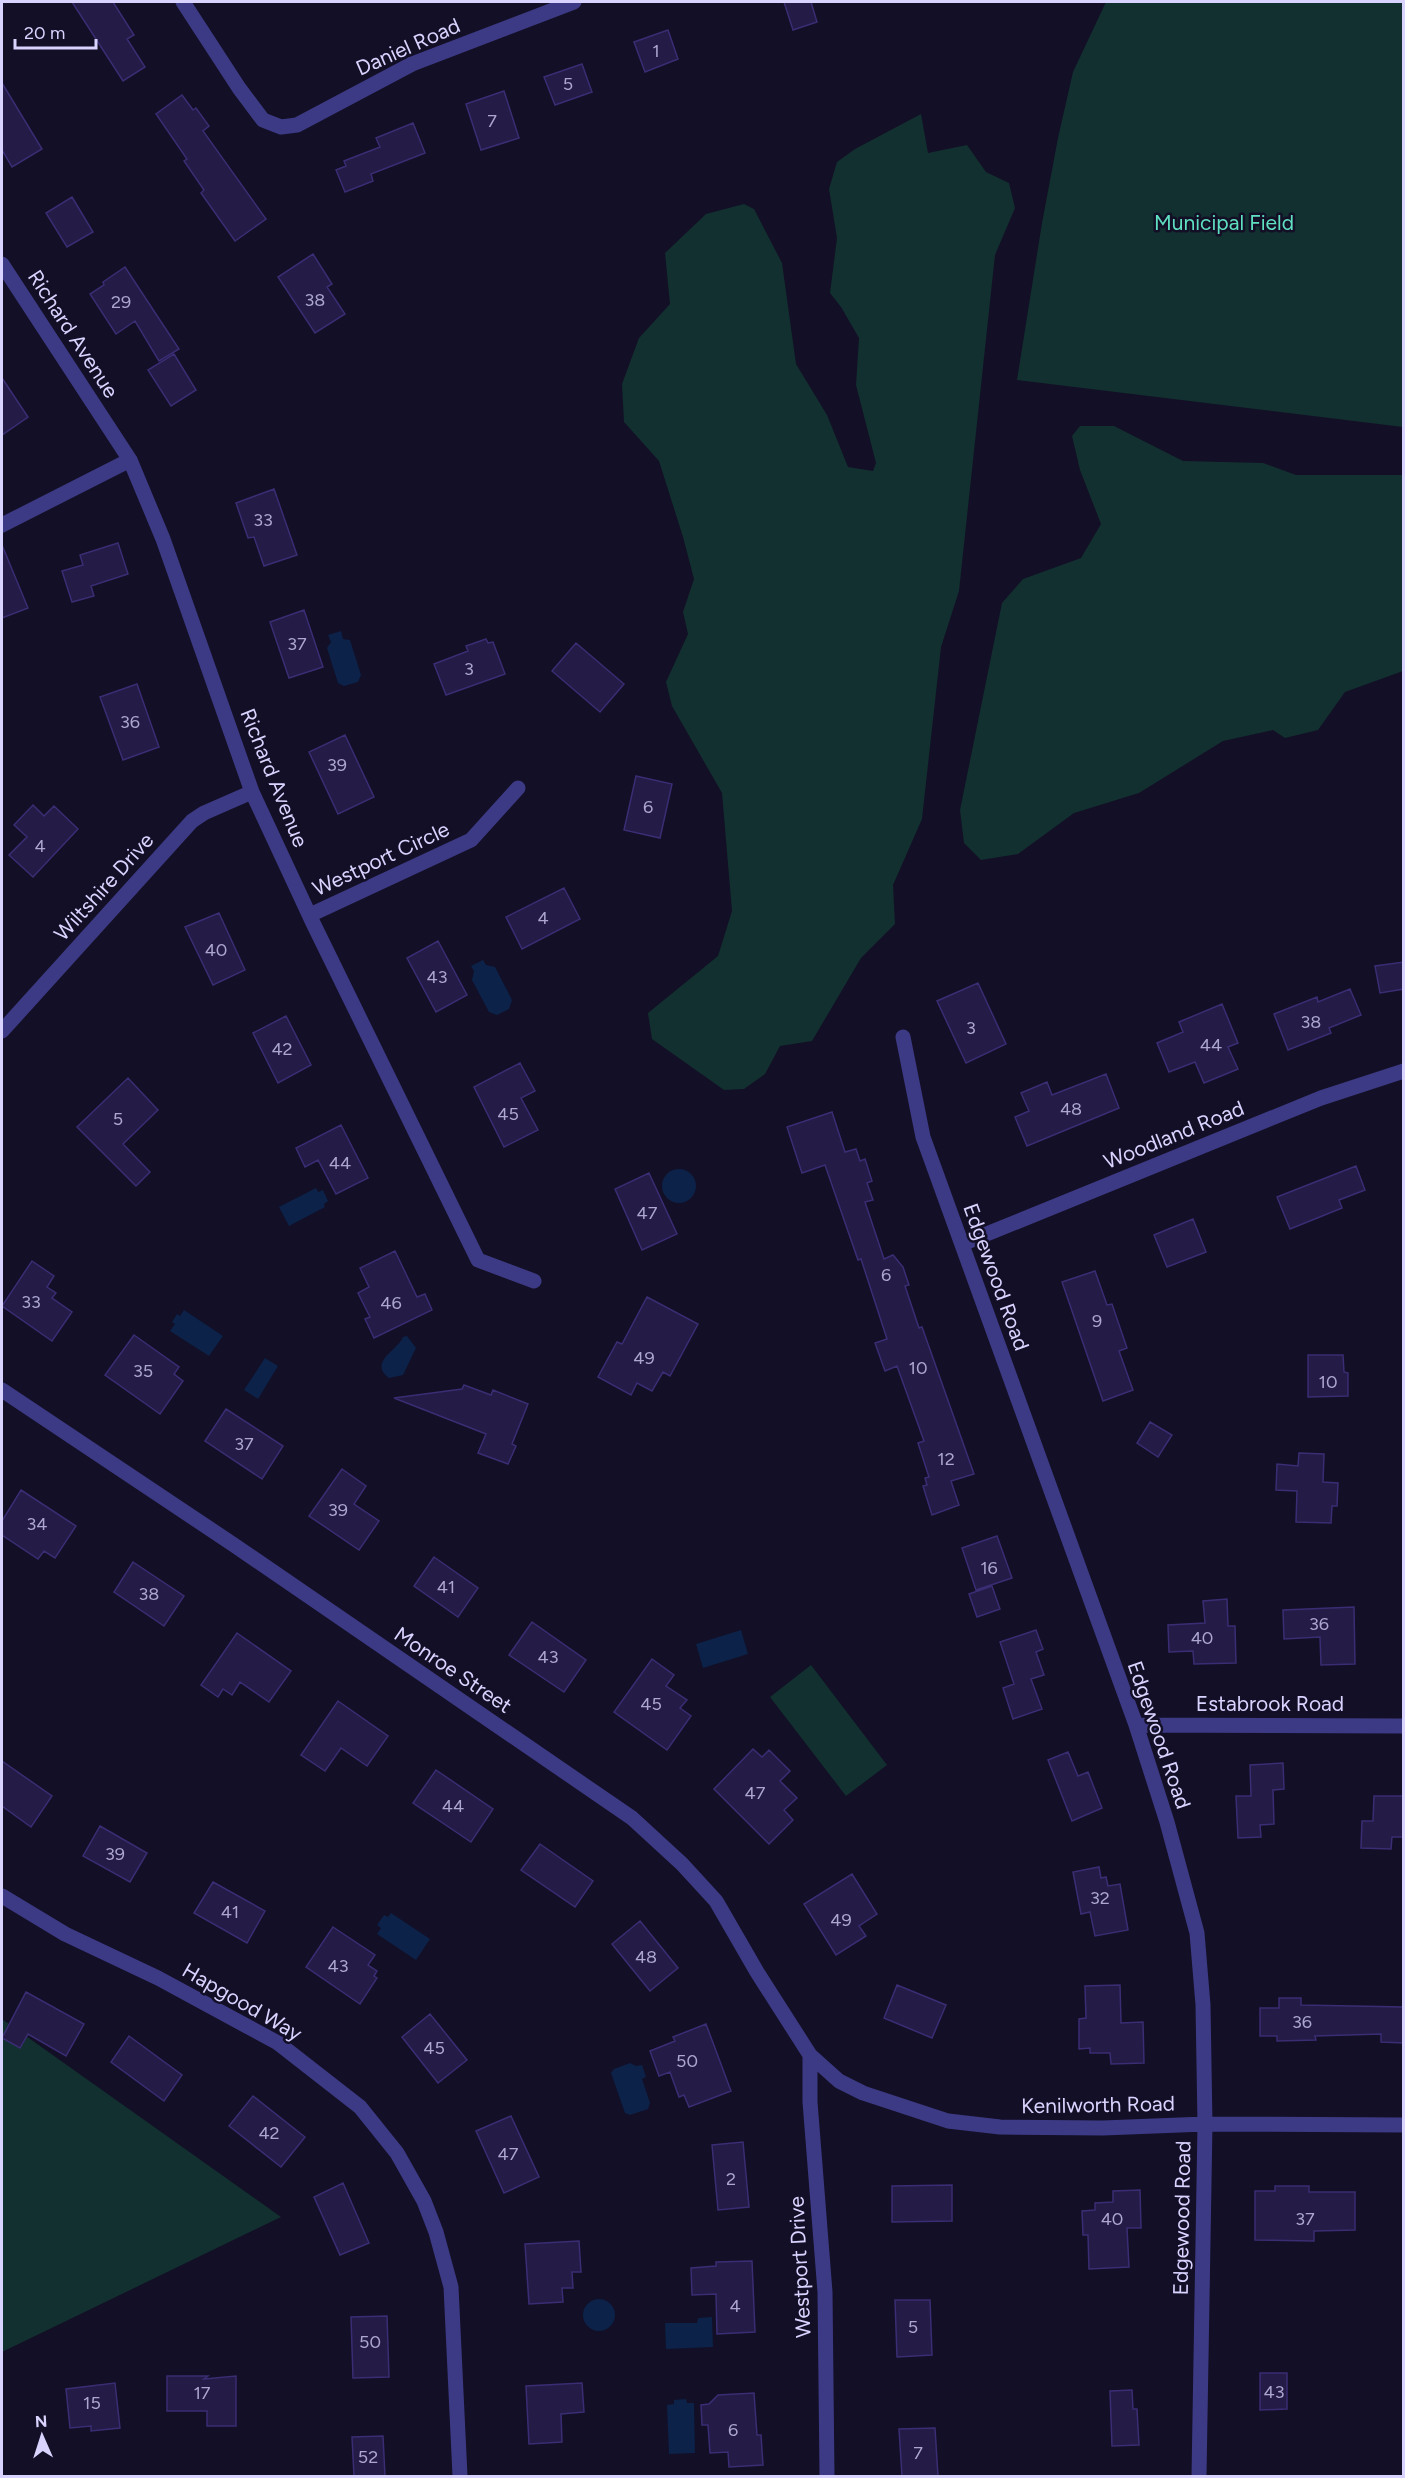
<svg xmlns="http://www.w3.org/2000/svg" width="1405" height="2478" font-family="Figtree,sans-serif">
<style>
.green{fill:#12302f}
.water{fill:#0c2248}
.building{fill:#241b47;stroke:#3b2d73;stroke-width:1.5}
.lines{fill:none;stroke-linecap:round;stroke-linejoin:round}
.minor{stroke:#3d3a85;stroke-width:15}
.labels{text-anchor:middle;stroke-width:5;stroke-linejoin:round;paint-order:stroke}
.number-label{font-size:18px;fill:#aca6d1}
.street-label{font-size:21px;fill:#d9d4ff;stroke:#130f26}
.park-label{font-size:21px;fill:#5fe0c0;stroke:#130f26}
</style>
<rect width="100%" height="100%" fill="#130f26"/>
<path class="green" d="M1106,2H1403V427L1017,380L1042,223L1058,138L1073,72Z
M921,114L928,153L967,145L986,172L1009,183L1015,208L995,255L959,591L941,647L922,819L893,885L895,924L861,958L812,1041L780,1046L765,1074L744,1089L724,1090L652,1039L648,1013L718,956L732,911L722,793L672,706L666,682L688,634L683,612L694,579L683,537L659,461L624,422L622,384L639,338L670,304L665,253L706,214L744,204L754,209L782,263L796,364L827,415L848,467L873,471L876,463L856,385L859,338L841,307L830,293L837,238L829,189L837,162L855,149Z
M1080,426H1114L1183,461L1263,463L1296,475H1403V671L1345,692L1318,730L1285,738L1273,730L1223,741L1139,793L1074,813L1018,854L981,860L964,843L960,810L1002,603L1023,579L1081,558L1101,524L1080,470L1072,436Z
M811,1665L887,1765L846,1796L770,1697Z
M2,2019L281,2217L2,2352Z"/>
<path class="water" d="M341,631L343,639L350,640L361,675L358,682L344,686L338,683L327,648L331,642L328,635Z
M483,960L486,965L495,967L512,1000L509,1009L497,1015L489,1012L472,980L474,971L471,966Z
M662 1186a17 17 0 1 1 34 0a17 17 0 1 1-34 0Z
M316,1188L318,1192L323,1190L328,1201L324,1204L325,1207L289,1226L279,1207Z
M184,1310L223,1336L209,1356L170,1331L175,1324L172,1322L177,1314L180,1316Z
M407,1336L416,1348L403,1375L389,1378C368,1362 397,1351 403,1337Z
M265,1358L278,1366L258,1399L244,1390Z
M741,1630L748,1654L703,1668L696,1644Z
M391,1913L430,1939L416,1960L377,1934L381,1928L377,1925L384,1915L388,1917Z
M630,2063L636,2066L642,2065L646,2077L642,2079L650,2103L648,2109L630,2115L625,2113L611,2073L614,2069Z
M583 2315a16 16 0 1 1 32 0a16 16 0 1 1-32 0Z
M712,2317L713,2347L666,2349L665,2323H697L698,2318Z
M686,2399L687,2403H694L695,2453L669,2454L667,2405L674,2404V2400Z"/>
<path class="building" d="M72,2H113L134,35L127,39L145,67L123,81Z
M784,2H811L817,22L793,30Z
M668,30L678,59L645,72L634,42Z
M582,64L592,92L555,105L544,77Z
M2,83L42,149L12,167L2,150Z
M504,91L519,138L481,150L466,104Z
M182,95L193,110L196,108L209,126L203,131L266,219L235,241L201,193L204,190L184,161L187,159L156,114Z
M413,123L425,153L371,174L373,181L345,192L336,170L346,166L344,161L380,147L376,138Z
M72,197L93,232L67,247L46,213Z
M313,254L332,284L327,287L345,314L315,333L278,277Z
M125,267L179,349L159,361L135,321L116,334L90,294L104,285L103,282Z
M174,354L196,390L171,406L148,370Z
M2,378L28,417L2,435Z
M274,489L297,555L264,566L254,537L248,538L236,503Z
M118,543L128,574L91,586L94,596L72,602L62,571L83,565L80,555Z
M2,545L28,608L2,618Z
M304,610L323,667L289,678L270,622Z
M486,639L488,643L493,642L505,674L446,695L434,664L468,651L466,646Z
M576,643L624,684L600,712L552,671Z
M137,684L159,747L123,760L100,697Z
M345,735L374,797L338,814L309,752Z
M636,776L672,784L660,838L624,830Z
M33,805L44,816L54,806L78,829L33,877L9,855L27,837L14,825Z
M564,888L580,919L522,949L506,917Z
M219,913L245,970L213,985L185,927Z
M438,941L467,995L436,1012L407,958Z
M1404,962V989L1380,993L1375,966Z
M978,983L1006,1044L966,1063L937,1001Z
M1350,989L1361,1015L1329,1028L1331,1033L1288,1050L1274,1014L1317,997L1318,1002Z
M1222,1004L1238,1043L1228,1047L1238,1069L1204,1083L1195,1062L1169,1072L1157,1043L1183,1032L1179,1022Z
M286,1016L311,1065L278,1083L253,1033Z
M520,1063L535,1091L521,1098L538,1130L504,1147L474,1087Z
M1106,1074L1119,1108L1027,1146L1015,1117L1029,1111L1021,1093L1047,1082L1052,1095Z
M128,1078L158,1110L123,1144L150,1172L136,1186L77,1127Z
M832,1112L845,1152L856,1149L860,1161L865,1159L872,1181L867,1183L873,1200L865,1202L884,1259L893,1255L903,1267L909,1285L905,1286L919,1328L922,1327L974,1474L951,1481L959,1505L932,1515L923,1486L927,1485L925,1478L929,1477L918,1443L924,1441L897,1366L885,1371L875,1343L887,1339L861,1259L858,1260L825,1165L802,1173L787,1127Z
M341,1125L368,1178L336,1194L318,1160L305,1167L296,1148Z
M1356,1166L1365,1190L1339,1200L1342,1208L1290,1229L1277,1197Z
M649,1173L677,1234L642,1250L615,1189Z
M1193,1219L1206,1252L1167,1267L1154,1235Z
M395,1251L417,1297L425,1294L432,1310L374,1338L365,1319L370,1317L358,1293L369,1287L360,1268Z
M32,1261L54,1276L47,1287L56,1293L52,1298L72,1312L52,1341L2,1306Z
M1095,1271L1107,1305L1112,1304L1127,1348L1119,1351L1133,1390L1103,1401L1062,1282Z
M647,1297L698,1324L670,1376L663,1372L652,1391L637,1383L631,1395L598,1377L617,1342L622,1344Z
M134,1335L179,1367L174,1374L183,1381L160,1414L105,1375Z
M1308,1355H1343L1344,1372L1348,1373V1396L1308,1397Z
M464,1385L491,1395L493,1390L528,1404L512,1444L516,1446L508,1464L478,1453L486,1434L394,1398L462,1389Z
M226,1409L283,1446L262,1479L205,1441Z
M1150,1422L1172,1435L1158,1457L1137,1443Z
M1299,1453L1324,1454L1323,1482L1338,1483L1337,1506H1332L1331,1523L1296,1522L1297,1491L1276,1490L1277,1464L1298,1466Z
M342,1469L366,1486L354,1504L379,1521L359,1550L309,1516Z
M21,1490L76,1526L55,1558L44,1551L38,1559L2,1535V1521Z
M997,1536L1012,1578L976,1590L962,1548Z
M434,1557L478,1588L458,1617L414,1586Z
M133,1562L184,1596L164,1626L114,1592Z
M992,1586L1000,1609L977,1617L969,1594Z
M1227,1599L1228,1626H1235L1236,1663L1194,1664L1193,1651L1169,1652L1168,1625L1205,1623L1203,1601Z
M1354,1607L1355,1664L1321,1665L1320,1637L1284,1639L1283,1610Z
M532,1622L586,1660L564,1692L509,1655Z
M1036,1630L1043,1649L1036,1652L1044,1675L1031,1679L1042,1709L1013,1719L1003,1688L1014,1684L1000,1642Z
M237,1633L291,1671L269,1702L240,1682L232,1695L223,1689L218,1697L201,1685Z
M652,1659L674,1675L666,1686L687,1700L680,1708L691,1716L667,1750L614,1712Z
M338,1701L388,1736L367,1766L341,1748L325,1771L301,1755Z
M753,1749L762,1757L769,1750L790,1771L780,1781L797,1798L784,1810L793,1820L769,1844L714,1789Z
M1068,1752L1078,1776L1088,1772L1102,1808L1072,1821L1048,1760Z
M2,1761L52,1796L31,1827L2,1806Z
M1283,1763L1284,1789L1273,1790L1274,1824L1260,1825L1261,1837L1238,1838L1236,1796H1251L1250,1765Z
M436,1770L493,1809L471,1842L413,1803Z
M1374,1796H1404V1837H1392L1391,1849L1361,1848L1362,1821H1373Z
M100,1826L147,1853L130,1882L83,1856Z
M540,1844L593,1881L575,1907L521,1870Z
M1099,1867L1101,1878L1106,1877L1108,1886L1120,1884L1128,1930L1095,1936L1090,1912L1081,1914L1073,1872Z
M852,1874L877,1914L859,1926L866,1936L836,1955L804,1904Z
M213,1882L265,1911L247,1943L194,1913Z
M640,1921L678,1968L650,1991L612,1944Z
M333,1927L375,1955L368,1965L377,1971L374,1976L377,1978L360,2004L306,1967Z
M897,1985L946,2005L932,2038L884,2018Z
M1120,1985L1121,2023L1143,2022L1144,2063L1111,2064L1110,2053H1090V2048L1079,2049V2019L1086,2018L1085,1986Z
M26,1992L84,2024L66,2056L28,2034L20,2048L2,2038Z
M1279,1998H1301V2005L1404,2007V2043L1381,2042V2034L1315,2036L1316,2040L1277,2041V2036H1260V2008H1279Z
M430,2014L467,2060L438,2083L402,2037Z
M706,2024L731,2091L689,2107L684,2095L679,2097L670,2072L659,2076L650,2051L675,2041L673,2037Z
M129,2036L182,2075L164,2101L111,2062Z
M253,2096L305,2137L281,2167L229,2126Z
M511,2116L539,2177L504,2193L476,2131Z
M743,2142L749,2207L718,2210L712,2145Z
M343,2183L369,2243L340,2255L314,2197Z
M952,2185V2221L892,2222V2186Z
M1275,2186H1309V2192H1355V2230L1314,2231V2241L1255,2240V2191H1275Z
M1140,2190L1141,2228H1127L1129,2267L1089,2269L1088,2235H1083L1082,2211L1095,2210V2203L1113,2202V2191Z
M579,2241L581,2272H572L573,2288H562L563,2302L529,2304L525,2244Z
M752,2261L755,2332L717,2334L716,2294L692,2295L691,2268L716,2266V2262Z
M895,2300H930L932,2355L897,2357Z
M387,2316L389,2377L353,2378L351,2317Z
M1260,2373H1287V2409L1260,2410Z
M167,2376H208L204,2379L236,2376V2426H207V2411H167Z
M115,2383L120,2428L91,2431V2426L70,2428L66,2389Z
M582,2383L584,2412L561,2414L562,2442L529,2444L526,2386Z
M1132,2390L1133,2409H1137L1139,2445L1112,2446L1110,2391Z
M754,2393L757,2435H761L763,2465L729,2467L728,2452L710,2453L708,2425H702L701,2405L709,2404L718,2395Z
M935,2428L938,2476H902L899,2429Z
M383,2436L385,2476H354L352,2437Z"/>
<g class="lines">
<path class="minor" d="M183,2L239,88L263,120L281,127L297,125L412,64L574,2
M2,264L130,460L163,539L252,792L313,923L478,1260L534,1281
M2,525L130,460
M310,915L471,840L518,788
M2,1031L192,821L204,813L252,792
M903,1037L923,1137L1136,1725L1167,1822L1197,1933L1203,2005L1205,2124L1199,2476
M962,1244L1321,1098L1404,1071
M2,1390L234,1545L632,1818L682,1864L716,1901L757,1972L810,2055L839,2081L863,2093L948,2121L1000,2127L1103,2128L1205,2124L1404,2125
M1136,1725L1404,1726
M2,1896L65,1934L158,1978L278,2043L360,2107L397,2153L424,2201L436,2232L451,2287L460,2476
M810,2055V2102L825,2292L827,2476"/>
</g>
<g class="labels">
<g class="number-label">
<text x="656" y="57">1</text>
<text x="568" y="90">5</text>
<text x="492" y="127">7</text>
<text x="315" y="306">38</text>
<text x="121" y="308">29</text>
<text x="263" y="526">33</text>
<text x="297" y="650">37</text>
<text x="469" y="675">3</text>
<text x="130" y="728">36</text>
<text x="337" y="771">39</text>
<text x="648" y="813">6</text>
<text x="40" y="852">4</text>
<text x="543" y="924">4</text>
<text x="216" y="956">40</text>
<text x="437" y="983">43</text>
<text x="1311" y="1028">38</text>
<text x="971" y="1034">3</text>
<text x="1211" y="1051">44</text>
<text x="282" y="1055">42</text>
<text x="1071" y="1115">48</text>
<text x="508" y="1120">45</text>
<text x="118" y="1125">5</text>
<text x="340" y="1169">44</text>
<text x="647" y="1219">47</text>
<text x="886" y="1281">6</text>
<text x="31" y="1308">33</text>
<text x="391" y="1309">46</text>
<text x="1097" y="1327">9</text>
<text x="644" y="1364">49</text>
<text x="918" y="1374">10</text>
<text x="143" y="1377">35</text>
<text x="1328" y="1388">10</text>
<text x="244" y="1450">37</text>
<text x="946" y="1465">12</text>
<text x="338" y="1516">39</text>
<text x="37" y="1530">34</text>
<text x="989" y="1574">16</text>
<text x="446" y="1593">41</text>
<text x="149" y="1600">38</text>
<text x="1319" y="1630">36</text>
<text x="1202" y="1644">40</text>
<text x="548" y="1663">43</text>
<text x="651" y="1710">45</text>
<text x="755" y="1799">47</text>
<text x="453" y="1812">44</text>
<text x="115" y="1860">39</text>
<text x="1100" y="1904">32</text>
<text x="230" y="1918">41</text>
<text x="841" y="1926">49</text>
<text x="646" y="1963">48</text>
<text x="338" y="1972">43</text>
<text x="1302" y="2028">36</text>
<text x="434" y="2054">45</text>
<text x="687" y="2067">50</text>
<text x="269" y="2139">42</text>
<text x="508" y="2160">47</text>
<text x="731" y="2185">2</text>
<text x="1112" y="2225">40</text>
<text x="1305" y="2225">37</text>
<text x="735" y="2312">4</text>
<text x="913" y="2333">5</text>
<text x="370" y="2348">50</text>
<text x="1274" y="2398">43</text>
<text x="202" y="2399">17</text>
<text x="92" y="2409">15</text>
<text x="733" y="2436">6</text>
<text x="918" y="2459">7</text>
<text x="368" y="2463">52</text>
</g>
<g class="street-label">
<text transform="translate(408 47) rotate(-24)" y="7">Daniel Road</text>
<text transform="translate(73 334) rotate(57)" y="7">Richard Avenue</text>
<text transform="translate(274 778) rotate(68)" y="7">Richard Avenue</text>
<text transform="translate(381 859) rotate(-25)" y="7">Westport Circle</text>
<text transform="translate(104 887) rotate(-48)" y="7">Wiltshire Drive</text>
<text transform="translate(1174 1135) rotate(-22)" y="7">Woodland Road</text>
<text transform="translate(996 1277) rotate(70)" y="7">Edgewood Road</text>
<text transform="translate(453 1670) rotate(34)" y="7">Monroe Street</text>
<text x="1270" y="1711">Estabrook Road</text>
<text transform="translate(1159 1735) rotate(71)" y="7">Edgewood Road</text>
<text transform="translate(242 2002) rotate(30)" y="7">Hapgood Way</text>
<text transform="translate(1098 2105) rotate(-1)" y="7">Kenilworth Road</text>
<text transform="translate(1182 2218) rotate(-89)" y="7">Edgewood Road</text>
<text transform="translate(800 2267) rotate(-93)" y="7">Westport Drive</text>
</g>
<g class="park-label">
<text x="1224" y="230">Municipal Field</text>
</g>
</g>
<rect width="1405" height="2478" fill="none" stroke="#d9d4ff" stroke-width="6"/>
<g transform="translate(42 2436) rotate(357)" stroke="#130f26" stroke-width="4.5" paint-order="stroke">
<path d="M0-4.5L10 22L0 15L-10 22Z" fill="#d9d4ff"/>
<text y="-9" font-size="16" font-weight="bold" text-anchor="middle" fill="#d9d4ff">N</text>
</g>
<path d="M15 39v9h81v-9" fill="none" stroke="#d9d4ff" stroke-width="3"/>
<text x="24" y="39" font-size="18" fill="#d9d4ff" stroke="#130f26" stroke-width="4.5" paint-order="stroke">20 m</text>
</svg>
